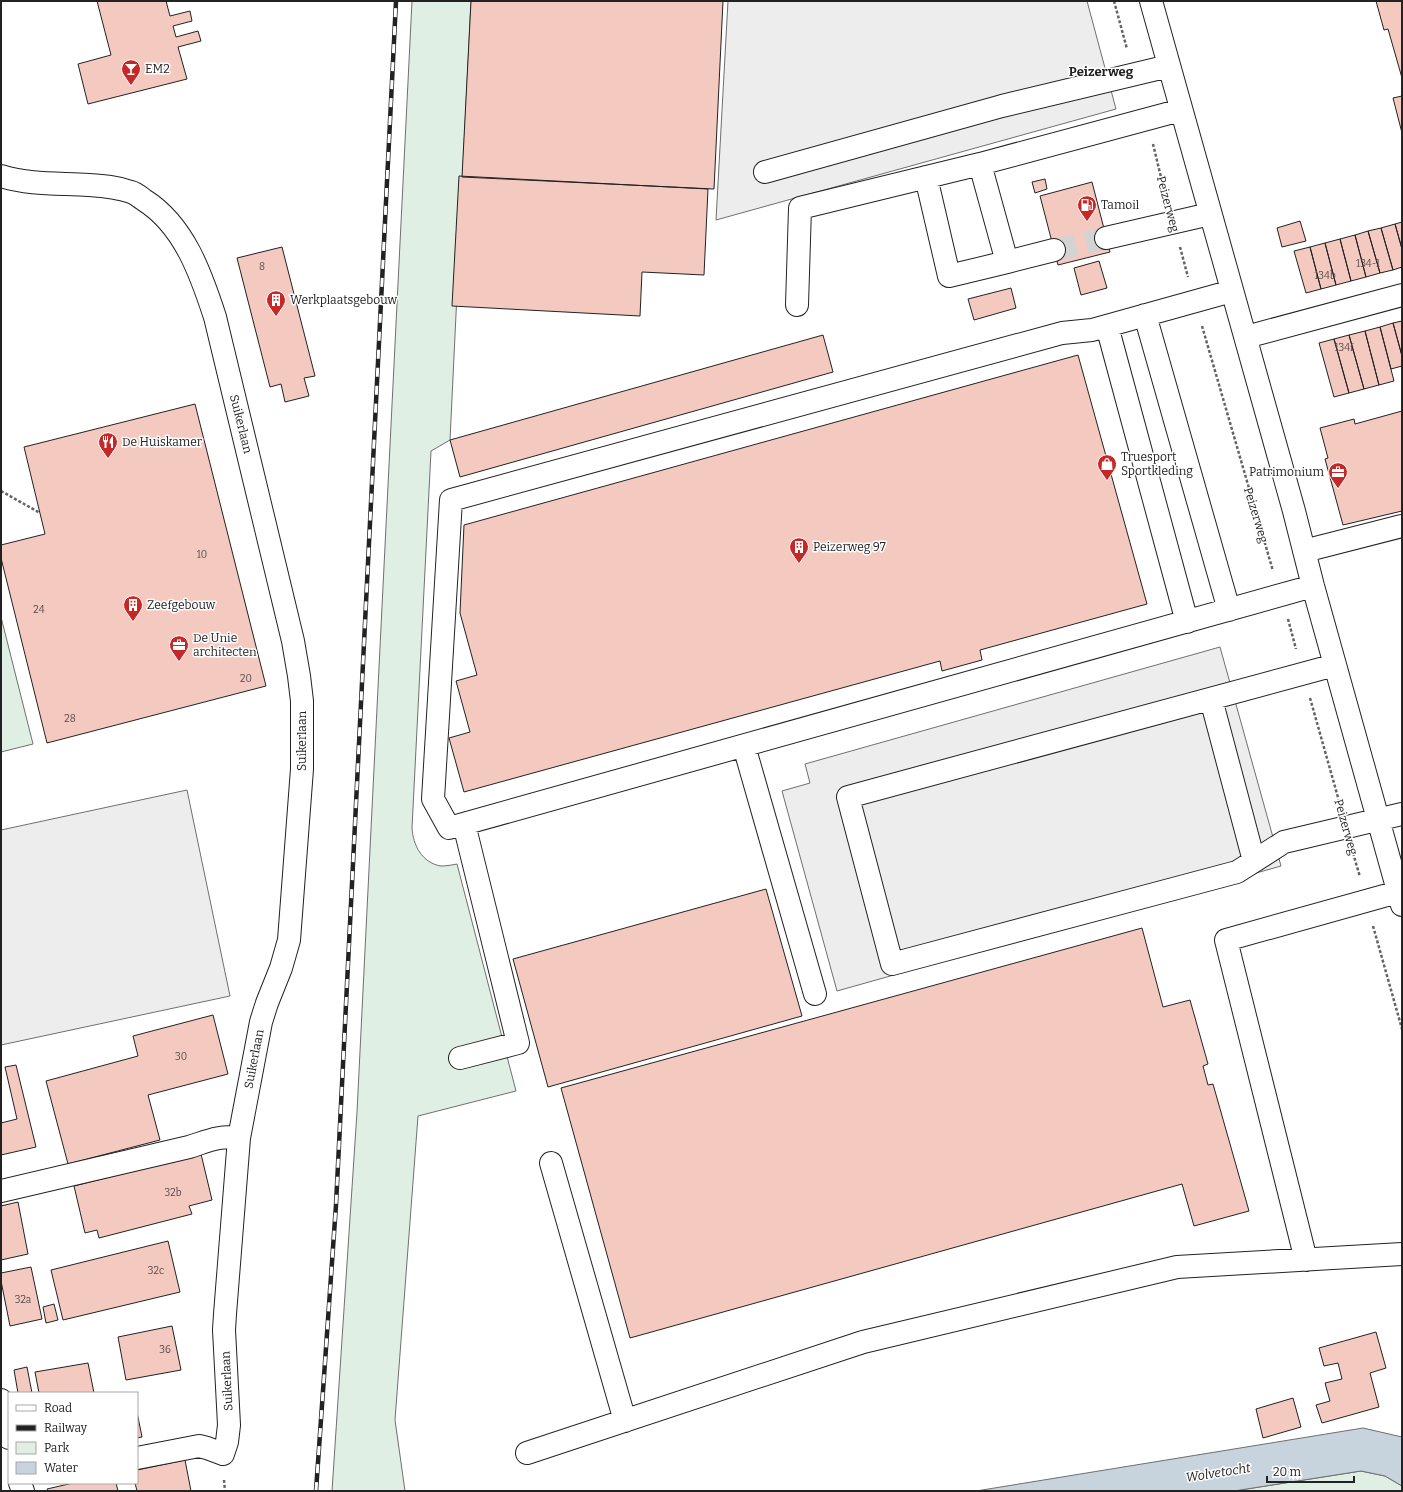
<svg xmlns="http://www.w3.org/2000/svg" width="1403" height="1492" font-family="Bitter,serif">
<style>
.green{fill:#e0efe3;stroke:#6f6f6f}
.parking{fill:#ededed;stroke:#6f6f6f}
.water{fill:#c7d3dd;stroke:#6f6f6f}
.building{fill:#f3c9c0;stroke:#222}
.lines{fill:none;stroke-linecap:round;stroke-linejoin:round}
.minor-tunnel{stroke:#d3d3d3;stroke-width:22;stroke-dasharray:22 11;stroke-linecap:butt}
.minor-casing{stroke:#222;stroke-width:24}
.path{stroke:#646464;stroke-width:2.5;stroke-dasharray:3 2;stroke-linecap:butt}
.minor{stroke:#fff;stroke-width:22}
.rail-casing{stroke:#222;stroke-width:4.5}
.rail{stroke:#fff;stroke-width:3;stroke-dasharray:9;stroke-linecap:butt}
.labels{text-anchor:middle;stroke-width:3;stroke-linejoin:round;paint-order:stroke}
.number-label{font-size:10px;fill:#564c4a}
.poi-label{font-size:12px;fill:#222;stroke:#fff;text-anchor:start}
.street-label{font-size:12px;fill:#222;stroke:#fff}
.neighbourhood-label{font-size:13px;font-weight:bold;fill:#222;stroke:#fff}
.water-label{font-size:13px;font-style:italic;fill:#222;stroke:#fff}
</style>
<rect width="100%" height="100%" fill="#fff"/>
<path class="green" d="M412,1H471L450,440L431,451L412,828C413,845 422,863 441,866C446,866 452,865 457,864L516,1091L418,1116L395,1420L405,1491H332L357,1112Z
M1,617L33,744L1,752Z
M1361,1471L1385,1476L1402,1486V1491H1234Z"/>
<path class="parking" d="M728,1H1087L1116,109L716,220Z
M1220,647L1281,866L837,991L782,791L810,783L805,764Z
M187,790L230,996L1,1045V830Z"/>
<path class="water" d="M1363,1428L1402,1437V1486L1385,1476L1361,1471L1234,1491H976Z"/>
<path class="building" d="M97,1H166L170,16L190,11L192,21L173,26L176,37L198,31L201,41L178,47L187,79L88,104L78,64L111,55Z
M471,1H723L714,189L462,177Z
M1376,1H1402V78L1388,29L1384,30Z
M1402,96V133L1393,98Z
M459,176L708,189L704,275L642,272L640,316L452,306Z
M1045,179L1047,189L1035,193L1032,182Z
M1092,182L1110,252L1058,265L1040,196Z
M1300,221L1306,241L1282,247L1277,228Z
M1402,222V249L1395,224Z
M1395,224L1402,249V267L1393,270L1381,228Z
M1381,228L1393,270L1380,273L1368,231Z
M1368,231L1380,273L1366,277L1355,235Z
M1355,235L1366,277L1351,281L1340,239Z
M1340,239L1351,281L1336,285L1325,243Z
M1325,243L1336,285L1321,289L1310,247Z
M282,247L315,376L304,378L309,396L285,402L281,384L270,387L237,258Z
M1310,247L1321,289L1306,293L1294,251Z
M1099,261L1107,288L1081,295L1074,268Z
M1011,288L1016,308L974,320L968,299Z
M1402,321V356L1393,323Z
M1393,323L1402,356V366L1391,369L1380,327Z
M1380,327L1394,381L1379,385L1365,331Z
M1365,331L1379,385L1364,389L1349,335Z
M823,335L833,372L460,477L450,440Z
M1349,335L1364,389L1349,393L1334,339Z
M1334,339L1349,393L1334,397L1319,343Z
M1078,355L1147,604L980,650L982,660L942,671L940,661L464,792L449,738L470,732L456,681L477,675L460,613L464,525Z
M195,404L266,686L47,743L1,558V545L45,534L24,447Z
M1402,411V511L1343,525L1325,459L1328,458L1320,428L1354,419L1355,424Z
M766,889L802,1016L548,1087L513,959Z
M1142,928L1163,1007L1190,1000L1208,1064L1203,1066L1208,1085L1213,1084L1249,1211L1194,1226L1182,1184L630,1338L561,1088Z
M213,1015L228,1074L148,1095L160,1140L68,1164L46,1081L138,1056L133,1036Z
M16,1065L36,1147L1,1155V1123L17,1119L5,1067Z
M201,1154L212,1200L189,1206L192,1214L99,1238L97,1230L85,1233L74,1186Z
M18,1202L28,1254L1,1260V1206Z
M168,1241L180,1292L63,1320L51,1270Z
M31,1267L42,1319L10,1326L1,1281V1273Z
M54,1304L58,1320L46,1323L43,1307Z
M172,1326L181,1370L126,1380L118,1337Z
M1376,1332L1386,1368L1370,1373L1379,1407L1322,1423L1316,1405L1330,1401L1325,1383L1342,1379L1338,1363L1324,1366L1319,1348Z
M88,1363L94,1393H39L35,1372Z
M27,1367L32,1393H18L14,1370Z
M1293,1398L1301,1427L1263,1438L1256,1409Z
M137,1412L142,1437L137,1438Z
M185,1460L191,1491H137L135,1483H137V1470Z
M73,1483H116L118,1491H48L47,1489Z"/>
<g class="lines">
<path class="minor-tunnel" d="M1054,250L1106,238"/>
<defs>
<path id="minor" d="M1151,1L1294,511L1313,586L1402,905
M980,164L1007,262L1054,250
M765,172L1002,106L1169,66
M1,176C30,185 59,183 89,185C103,186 117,187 131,192C135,193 140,197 144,200C184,225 201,274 215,317L293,641L299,676L302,701V769L289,940L281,968L267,1003L261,1022L239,1138L225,1314L224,1330L229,1425L227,1442L223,1454L207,1448L199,1446L137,1458
M926,177L949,276L1007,262
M1106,238L1210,214
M1232,291L1092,330L1062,333L451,500L433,799L449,828L1313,586
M797,305L800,208L980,164L1181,110
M1145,315L1229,610
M1107,326L1187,622
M1246,337L1402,295
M1304,551L1402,526
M1335,665L848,797L892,964L1237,872L1284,842L1402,814
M1211,699L1254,861
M744,746L815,994
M460,1058L518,1043L464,824
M551,1163L625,1421
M1,1191L189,1147C208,1141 219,1135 239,1138
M1306,1260L1226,940L1398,892
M1,1400L9,1438
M527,1453L863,1342L1177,1267L1402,1254
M20,1483L23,1491"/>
</defs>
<use href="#minor" class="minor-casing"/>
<path class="path" d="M1114,1L1127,49
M1153,144L1166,198
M1180,247L1188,277
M1202,326L1273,571
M1,491L40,513
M1,544V545
M1288,619L1296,649
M1310,698L1339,801
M1353,853L1360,877
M1373,926L1402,1029
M224,1480L225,1491"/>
<use href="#minor" class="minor"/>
<defs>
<path id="rail" d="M316,1491L336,1205L396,1"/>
</defs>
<use href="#rail" class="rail-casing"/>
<use href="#rail" class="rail"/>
</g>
<defs>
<symbol id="bar-pin" viewBox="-11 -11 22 30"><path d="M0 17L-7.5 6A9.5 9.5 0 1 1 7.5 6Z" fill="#c62828" stroke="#fff"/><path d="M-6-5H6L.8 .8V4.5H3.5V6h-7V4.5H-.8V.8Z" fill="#fff"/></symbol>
<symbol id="fuel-pin" viewBox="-11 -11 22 30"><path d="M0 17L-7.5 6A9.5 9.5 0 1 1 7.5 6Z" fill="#c62828" stroke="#fff"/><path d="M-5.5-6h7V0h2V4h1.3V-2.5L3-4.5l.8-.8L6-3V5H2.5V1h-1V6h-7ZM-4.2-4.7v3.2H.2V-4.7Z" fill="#fff"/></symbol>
<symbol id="building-pin" viewBox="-11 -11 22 30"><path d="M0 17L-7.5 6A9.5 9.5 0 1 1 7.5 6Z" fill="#c62828" stroke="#fff"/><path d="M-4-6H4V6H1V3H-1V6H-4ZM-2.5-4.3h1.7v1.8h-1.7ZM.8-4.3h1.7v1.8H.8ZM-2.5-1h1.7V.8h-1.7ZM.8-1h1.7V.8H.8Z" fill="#fff"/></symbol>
<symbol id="restaurant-pin" viewBox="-11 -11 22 30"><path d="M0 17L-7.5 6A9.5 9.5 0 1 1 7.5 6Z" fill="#c62828" stroke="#fff"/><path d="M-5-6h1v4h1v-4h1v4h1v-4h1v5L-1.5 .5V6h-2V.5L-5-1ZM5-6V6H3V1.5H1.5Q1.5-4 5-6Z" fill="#fff"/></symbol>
<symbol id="shop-pin" viewBox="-11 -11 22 30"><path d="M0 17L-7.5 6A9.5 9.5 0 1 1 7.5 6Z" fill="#c62828" stroke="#fff"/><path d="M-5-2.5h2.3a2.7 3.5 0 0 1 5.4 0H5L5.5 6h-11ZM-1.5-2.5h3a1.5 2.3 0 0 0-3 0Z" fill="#fff"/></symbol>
<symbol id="office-pin" viewBox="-11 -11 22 30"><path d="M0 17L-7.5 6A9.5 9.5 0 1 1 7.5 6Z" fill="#c62828" stroke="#fff"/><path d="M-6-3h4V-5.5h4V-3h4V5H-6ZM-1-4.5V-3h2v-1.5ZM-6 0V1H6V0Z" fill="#fff"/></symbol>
</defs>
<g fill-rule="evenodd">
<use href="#bar-pin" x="120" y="58" width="22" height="30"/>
<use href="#fuel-pin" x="1076" y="194" width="22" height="30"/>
<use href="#building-pin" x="265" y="289" width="22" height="30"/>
<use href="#restaurant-pin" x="97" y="431" width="22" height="30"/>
<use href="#shop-pin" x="1096" y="453" width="22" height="30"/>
<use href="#office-pin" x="1327" y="461" width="22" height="30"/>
<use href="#building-pin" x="788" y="536" width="22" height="30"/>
<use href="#building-pin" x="122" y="594" width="22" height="30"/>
<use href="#office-pin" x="168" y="634" width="22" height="30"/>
</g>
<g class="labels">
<g class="number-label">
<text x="1368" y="267">134-1</text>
<text x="262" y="270">8</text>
<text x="1325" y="279">134b</text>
<text x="1344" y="351">134f</text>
<text x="202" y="558">10</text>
<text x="39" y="613">24</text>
<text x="246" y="682">20</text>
<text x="70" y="722">28</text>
<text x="181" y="1060">30</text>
<text x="173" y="1196">32b</text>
<text x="156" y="1274">32c</text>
<text x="23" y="1303">32a</text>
<text x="165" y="1353">36</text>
</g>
<g class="poi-label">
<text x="145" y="73">EM2</text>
<text x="1101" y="209">Tamoil</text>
<text x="290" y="304">Werkplaatsgebouw</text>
<text x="122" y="446">De Huiskamer</text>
<text x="1121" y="461">Truesport<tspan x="1121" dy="14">Sportkleding</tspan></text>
<text x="1324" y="476" text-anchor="end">Patrimonium</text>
<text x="813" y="551">Peizerweg 97</text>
<text x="147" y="609">Zeefgebouw</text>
<text x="193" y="642">De Unie<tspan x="193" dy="14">architecten</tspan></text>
</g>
<g class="street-label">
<text transform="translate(1168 204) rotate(75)" y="4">Peizerweg</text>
<text transform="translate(241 424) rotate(76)" y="4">Suikerlaan</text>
<text transform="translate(1256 515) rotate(73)" y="4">Peizerweg</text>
<text transform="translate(302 741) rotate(-90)" y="4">Suikerlaan</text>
<text transform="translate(1346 827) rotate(74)" y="4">Peizerweg</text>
<text transform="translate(254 1059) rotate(-79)" y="4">Suikerlaan</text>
<text transform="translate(227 1381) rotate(-93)" y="4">Suikerlaan</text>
</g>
<g class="neighbourhood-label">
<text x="1101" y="76">Peizerweg</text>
</g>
<g class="water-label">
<text transform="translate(1218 1472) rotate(-9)" y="5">Wolvetocht</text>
</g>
</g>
<rect width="1403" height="1492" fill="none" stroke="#222222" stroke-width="4"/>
<rect x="8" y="1392" width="130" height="92" fill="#ffffff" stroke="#a7a7a7"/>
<rect x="16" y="1405" width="20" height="6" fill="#ffffff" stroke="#a7a7a7"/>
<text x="44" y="1412" font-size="12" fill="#222222">Road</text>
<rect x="16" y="1425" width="20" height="6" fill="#222222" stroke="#a7a7a7"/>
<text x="44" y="1432" font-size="12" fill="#222222">Railway</text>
<rect x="16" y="1442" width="20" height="12" fill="#e0efe3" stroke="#a7a7a7"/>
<text x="44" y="1452" font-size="12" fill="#222222">Park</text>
<rect x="16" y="1462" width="20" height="12" fill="#c7d3dd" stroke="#a7a7a7"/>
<text x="44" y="1472" font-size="12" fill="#222222">Water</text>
<path d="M1267 1476v6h87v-6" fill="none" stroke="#222222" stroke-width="2"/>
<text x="1273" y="1476" font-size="12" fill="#222222" stroke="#ffffff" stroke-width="3" paint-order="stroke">20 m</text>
</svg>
